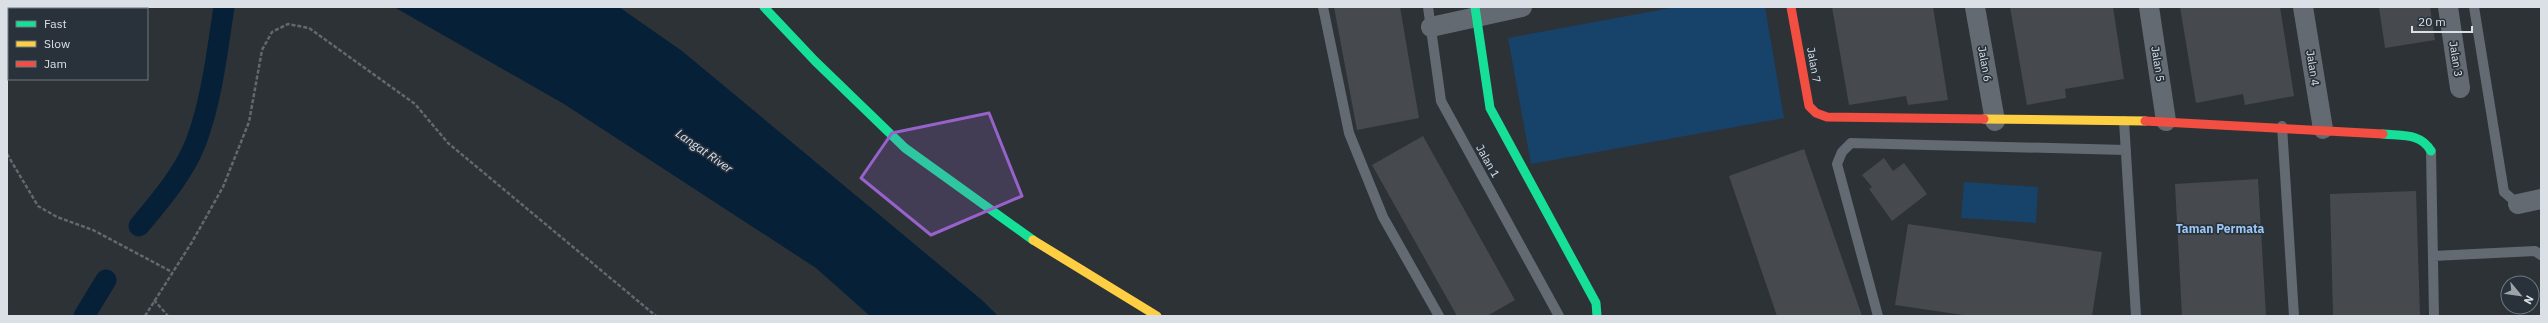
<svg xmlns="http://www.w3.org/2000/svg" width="2548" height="323" font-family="'IBM Plex Sans',sans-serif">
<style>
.green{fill:#174269}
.water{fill:#062038}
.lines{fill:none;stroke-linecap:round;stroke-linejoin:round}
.canal{stroke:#062038;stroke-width:21}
.building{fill:#464a4f}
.path{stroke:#63686e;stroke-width:2.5;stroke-dasharray:4 2;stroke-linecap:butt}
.lane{stroke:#636a72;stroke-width:10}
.street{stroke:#636a72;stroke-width:20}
.fast{stroke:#16e098;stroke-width:9}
.slow{stroke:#ffcf43;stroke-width:9}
.jam{stroke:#f24e42;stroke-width:9}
.marked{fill:#9862cb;fill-opacity:0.2;stroke:#9862cb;stroke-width:3;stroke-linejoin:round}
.labels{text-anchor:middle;stroke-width:3.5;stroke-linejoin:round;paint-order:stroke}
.street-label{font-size:11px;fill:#dae0e6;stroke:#29323b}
.water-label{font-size:12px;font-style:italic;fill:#d7e5f5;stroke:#29323b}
.neighbourhood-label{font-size:12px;font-weight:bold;fill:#9cc7f5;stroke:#29323b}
</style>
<rect width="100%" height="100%" fill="#2d3237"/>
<path class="green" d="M1676,7H1765L1784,118L1531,164L1508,38Z
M1964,182L2038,187L2036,223L1961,218Z"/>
<path class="water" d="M394,7H619L682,51L983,301L998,316H870L816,268L564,104Z"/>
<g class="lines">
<path class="canal" d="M139,226C160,201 184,173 196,142C212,99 217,52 224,7
M84,316L106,280"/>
</g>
<path class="building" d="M1334,7H1400L1419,118L1357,130Z
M1832,7H1933L1948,100L1908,105L1906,96L1849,105Z
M2010,7H2113L2124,79L2065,89L2066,98L2027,105Z
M2180,7H2280L2294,96L2245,105L2243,94L2196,103Z
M2379,7H2430L2435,40L2385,48Z
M1423,136L1515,300L1487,316H1457L1372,165Z
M1804,149L1862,316H1777L1729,176Z
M1884,158L1893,171L1904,163L1927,194L1892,221L1869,189L1872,187L1862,175Z
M2258,179L2266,316H2182L2175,184Z
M2416,191L2420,316H2333L2330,194Z
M1908,224L2102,252L2092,316H1970L1895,305Z"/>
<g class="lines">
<path class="path" d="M7,154L38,206L57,217L93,230L172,272
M154,300L168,316
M145,316L192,242L223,187L249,122L262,50L272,32L288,24L309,28L415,104L448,143L656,316"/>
<path class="lane" d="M1323,7L1349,133L1383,217L1439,316
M1428,7L1441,101L1559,316
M2474,7L2504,192L2518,204
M2124,121L2136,316
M2282,126L2294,316
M2431,151L2434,316
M2433,256L2535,251L2541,255
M1878,316L1837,164L1842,152L1851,143L2126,150"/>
<path class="street" d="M1975,7L1995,121
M2149,7L2166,121
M2303,7L2323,129
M2448,7L2460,88
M1431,27L1522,7
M2518,204L2541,199"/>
<path class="fast" d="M764,7L815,61L905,148L1033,240
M1475,7L1490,108L1596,303L1597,316
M2383,134C2402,136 2421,133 2431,151"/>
<path class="slow" d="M1984,119L2145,121
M1033,240L1157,316"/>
<path class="jam" d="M1791,7L1809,106L1816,113L1827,117L1984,119
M2145,121L2383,134"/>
</g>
<path class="marked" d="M989,113L1022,196L931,235L861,178L892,133Z"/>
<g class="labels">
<g class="street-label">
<text transform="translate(2456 59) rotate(81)" y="4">Jalan 3</text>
<text transform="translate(1985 64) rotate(80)" y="4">Jalan 6</text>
<text transform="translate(2158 64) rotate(81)" y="4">Jalan 5</text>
<text transform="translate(1814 65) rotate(80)" y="4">Jalan 7</text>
<text transform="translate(2313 68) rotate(81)" y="4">Jalan 4</text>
<text transform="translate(1488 161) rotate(61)" y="4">Jalan 1</text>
</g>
<g class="water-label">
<text transform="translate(704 151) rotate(35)" y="4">Langat River</text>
</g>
<g class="neighbourhood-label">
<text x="2220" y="233">Taman Permata</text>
</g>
</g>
<rect width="2548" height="323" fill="none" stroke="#dae0e6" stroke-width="16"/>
<rect x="8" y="8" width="140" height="72" fill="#29323b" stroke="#70787f"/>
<rect x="16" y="21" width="20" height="6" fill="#16e098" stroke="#70787f"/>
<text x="44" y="28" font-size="12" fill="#dae0e6">Fast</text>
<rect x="16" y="41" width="20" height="6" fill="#ffcf43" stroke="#70787f"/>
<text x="44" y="48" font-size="12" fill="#dae0e6">Slow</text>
<rect x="16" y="61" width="20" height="6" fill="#f24e42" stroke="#70787f"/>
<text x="44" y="68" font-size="12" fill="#dae0e6">Jam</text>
<g transform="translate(2520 295) rotate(119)"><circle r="19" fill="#29323b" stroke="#70787f"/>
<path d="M0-3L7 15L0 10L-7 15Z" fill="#9da3a9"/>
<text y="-6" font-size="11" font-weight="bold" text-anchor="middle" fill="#dae0e6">N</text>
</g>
<path d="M2412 26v6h60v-6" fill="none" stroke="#dae0e6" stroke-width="2"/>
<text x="2418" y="26" font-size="12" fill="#dae0e6" stroke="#29323b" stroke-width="3" paint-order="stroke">20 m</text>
</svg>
